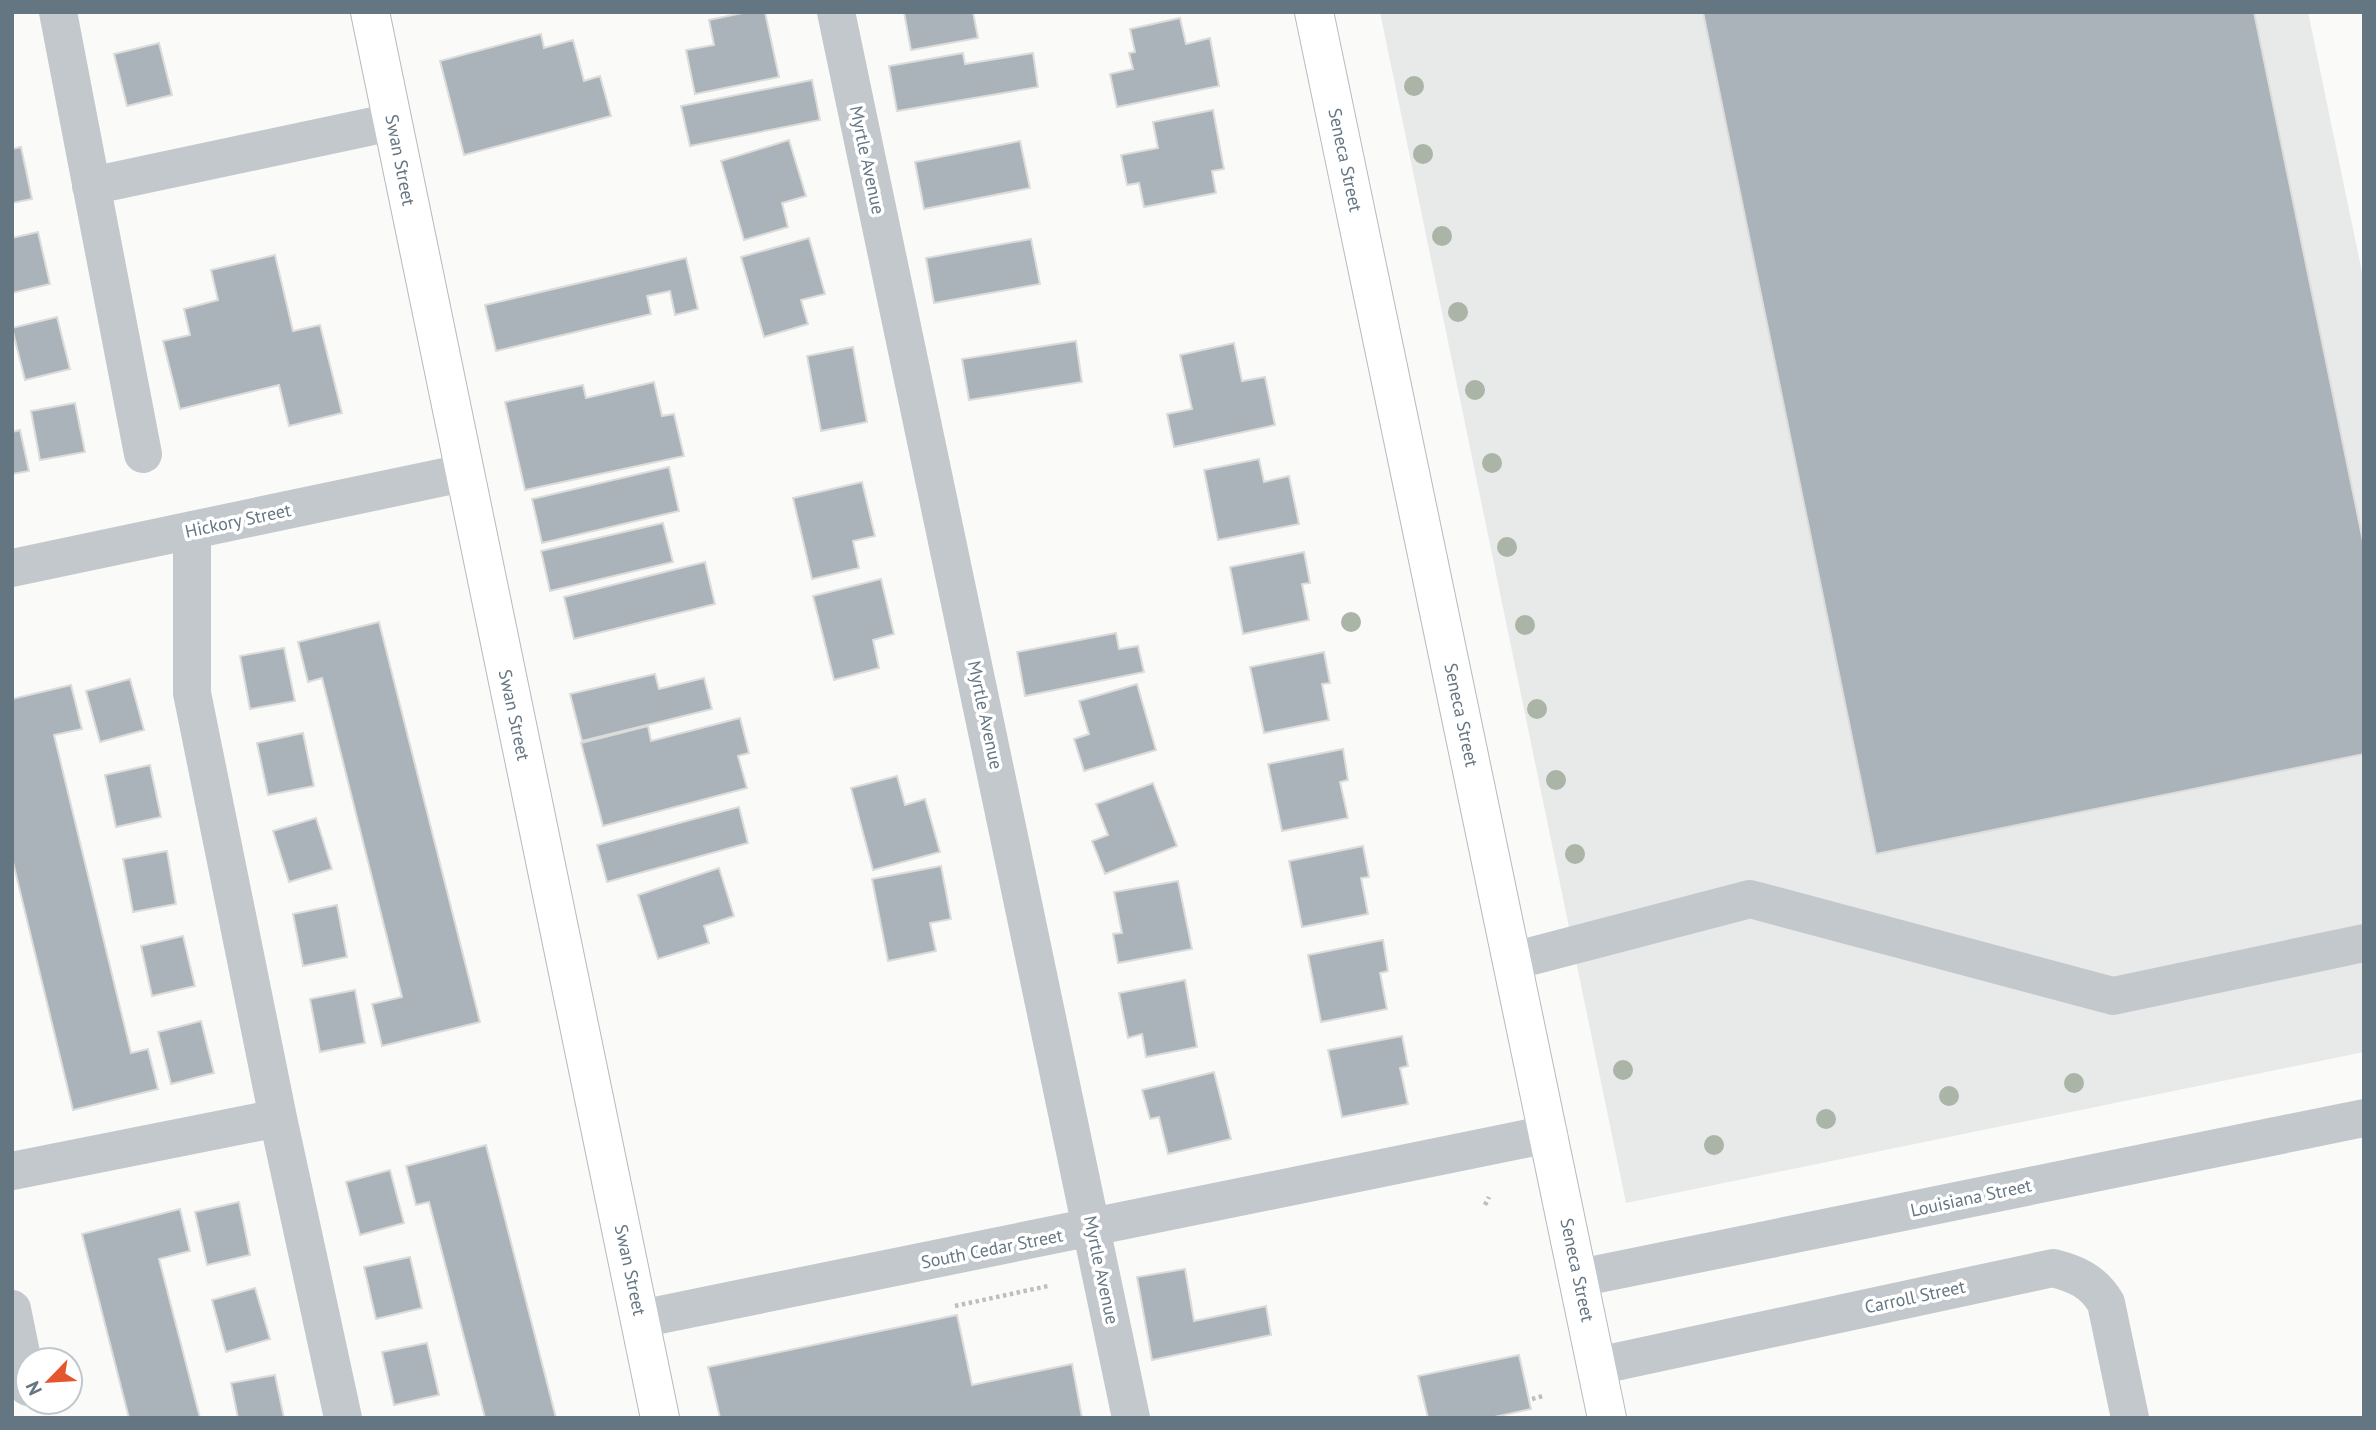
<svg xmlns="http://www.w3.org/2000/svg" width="2376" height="1430" font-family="'PT Sans',sans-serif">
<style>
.built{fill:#e8e9e9}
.building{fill:#aab3b9;stroke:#dcdcda;stroke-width:2}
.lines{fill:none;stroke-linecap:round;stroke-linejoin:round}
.major-casing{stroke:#b5babe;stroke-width:40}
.path{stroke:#bbbfc2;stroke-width:4.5;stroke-dasharray:3.5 3.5;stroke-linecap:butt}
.minor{stroke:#c3c8cc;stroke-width:38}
.major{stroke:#fff;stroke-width:38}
.tree{fill:#aab4a7}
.labels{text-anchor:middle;stroke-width:7;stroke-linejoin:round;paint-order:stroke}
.street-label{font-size:18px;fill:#657683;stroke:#fff}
</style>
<rect width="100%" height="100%" fill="#fafaf8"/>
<path class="built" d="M1380,12H2308L2364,282V1052L1626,1203Z"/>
<path class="building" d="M747,12H765L779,77L695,94L686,50L714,45L709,20Z
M904,12H973L978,38L911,50Z
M1703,12H2254L2364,546V754L1876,854Z
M1180,18L1186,44L1210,38L1219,86L1117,107L1110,74L1133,69L1129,53L1135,52L1130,29Z
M541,34L544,48L573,40L584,81L600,76L611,116L464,155L440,61Z
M159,43L172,95L127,106L114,54Z
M963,53L965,64L1033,53L1038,87L897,111L889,66Z
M812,80L820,120L690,146L681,106Z
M1213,110L1224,169L1212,171L1216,193L1144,207L1139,183L1127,185L1121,155L1158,148L1153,122Z
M789,140L806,196L782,203L788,227L744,240L721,161Z
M1020,141L1030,188L924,209L915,162Z
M21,147L32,199L12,203V149Z
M38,232L50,284L12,293V238Z
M809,238L825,294L801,300L808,324L764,337L741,257Z
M1031,239L1040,284L934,303L926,258Z
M275,255L293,331L320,325L342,413L289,426L279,385L180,409L163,341L190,335L184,309L218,300L211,270Z
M686,258L698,309L675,315L670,291L647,296L651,314L496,351L485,305Z
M57,317L70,369L25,380L12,328Z
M1076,341L1082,382L969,400L962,359Z
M1234,343L1242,381L1265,377L1275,425L1174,447L1167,414L1192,409L1180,355Z
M853,347L867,422L821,431L807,356Z
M654,382L662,416L674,414L684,456L525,490L505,402L583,385L586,398Z
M75,403L85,452L40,460L31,411Z
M20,430L29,471L12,474V432Z
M1259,459L1264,482L1289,476L1299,524L1218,540L1204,470Z
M669,467L679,511L542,543L532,499Z
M862,482L875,536L853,541L859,568L812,579L793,498Z
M663,523L673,562L550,591L541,551Z
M1304,552L1310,583L1302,584L1309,620L1243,634L1230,567Z
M705,562L715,604L574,639L564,597Z
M881,579L894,634L873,640L879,668L834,680L813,596Z
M379,622L480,1022L382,1046L372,1004L402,997L322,678L308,682L298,642Z
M1116,633L1119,649L1138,646L1144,672L1025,696L1017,652Z
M284,648L295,701L250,709L240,656Z
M1324,652L1330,683L1322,684L1329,720L1264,733L1250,667Z
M655,674L659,689L704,678L712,709L582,741L570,694Z
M130,679L144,730L100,742L86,691Z
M1137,684L1156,750L1084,771L1074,739L1089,734L1079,701Z
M71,685L82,729L54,735L131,1053L148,1049L158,1089L73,1110L12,858V699Z
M740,718L749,753L738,756L747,788L603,826L581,743L648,726L651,741Z
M303,733L314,786L268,795L257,743Z
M1343,749L1348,780L1340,782L1348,818L1282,831L1268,764Z
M150,765L161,817L116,827L105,775Z
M897,776L905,805L925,799L940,852L873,870L851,788Z
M1153,783L1177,846L1105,874L1092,841L1108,835L1096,804Z
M739,807L748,843L607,882L597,845Z
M316,818L332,869L289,882L273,831Z
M1363,846L1369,877L1361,878L1368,914L1302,927L1289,861Z
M167,851L176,904L133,912L123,859Z
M941,866L951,919L930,923L936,951L888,961L872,879Z
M719,868L734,916L704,926L709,943L658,959L638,895Z
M1178,881L1192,949L1118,963L1113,934L1122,933L1114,892Z
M337,905L347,957L303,966L293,914Z
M183,936L195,986L152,996L141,946Z
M1383,940L1388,971L1380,973L1387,1009L1321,1022L1308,955Z
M1185,980L1197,1047L1146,1057L1142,1034L1128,1038L1119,993Z
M355,990L365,1043L320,1052L310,999Z
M201,1021L214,1073L171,1084L158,1032Z
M1402,1036L1408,1066L1400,1068L1408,1104L1342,1117L1328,1050Z
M1214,1072L1231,1139L1168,1154L1159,1117L1150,1119L1142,1090Z
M486,1145L556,1418H485L429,1202L416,1205L406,1166Z
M390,1170L404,1223L360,1235L346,1182Z
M239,1202L250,1255L207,1265L195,1212Z
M180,1209L190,1251L159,1259L200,1418H129L82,1234Z
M410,1257L422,1308L376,1319L364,1267Z
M1185,1269L1194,1321L1266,1306L1271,1335L1152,1360L1137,1277Z
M255,1288L270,1339L226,1352L212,1300Z
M957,1315L972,1385L1072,1364L1082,1418H720L708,1367Z
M427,1343L439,1395L394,1405L382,1352Z
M1519,1355L1531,1409L1490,1418H1428L1418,1376Z
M275,1375L284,1418H238L231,1383Z"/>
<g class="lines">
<defs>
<path id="major" d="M370,12L660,1418
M1314,12L1607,1418"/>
</defs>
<use href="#major" class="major-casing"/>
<path class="path" d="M1485,1205L1489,1197
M955,1306L1048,1286
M1532,1399L1543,1396"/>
<path class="minor" d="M58,12L143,454
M836,12L1131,1418
M91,186L392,122
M192,530V693L278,1118
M12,568L463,473
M1513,961L1750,899L2113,996L2364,943
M12,1171L278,1118L343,1418
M1579,1278L2364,1118
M12,1309L28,1387
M640,1319L1549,1134
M1597,1366L2053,1268C2076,1274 2093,1281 2106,1303L2130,1418"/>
<use href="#major" class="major"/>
</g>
<g class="tree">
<circle cx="1414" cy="86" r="10"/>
<circle cx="1423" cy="154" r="10"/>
<circle cx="1442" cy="236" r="10"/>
<circle cx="1458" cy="312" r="10"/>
<circle cx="1475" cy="390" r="10"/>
<circle cx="1492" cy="463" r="10"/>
<circle cx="1507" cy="547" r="10"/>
<circle cx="1351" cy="622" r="10"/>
<circle cx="1525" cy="625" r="10"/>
<circle cx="1537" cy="709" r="10"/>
<circle cx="1556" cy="780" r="10"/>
<circle cx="1575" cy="854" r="10"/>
<circle cx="1623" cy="1070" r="10"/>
<circle cx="2074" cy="1083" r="10"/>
<circle cx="1949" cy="1096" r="10"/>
<circle cx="1826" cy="1119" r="10"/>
<circle cx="1714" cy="1145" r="10"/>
</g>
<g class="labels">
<g class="street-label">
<text transform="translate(400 160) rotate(79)" y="6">Swan Street</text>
<text transform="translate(867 160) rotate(78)" y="6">Myrtle Avenue</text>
<text transform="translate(1345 160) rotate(78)" y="6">Seneca Street</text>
<text transform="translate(238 521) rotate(-12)" y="6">Hickory Street</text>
<text transform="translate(514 715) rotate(78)" y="6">Swan Street</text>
<text transform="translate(985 715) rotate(78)" y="6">Myrtle Avenue</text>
<text transform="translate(1461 715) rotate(78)" y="6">Seneca Street</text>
<text transform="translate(1971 1198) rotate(-12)" y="6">Louisiana Street</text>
<text transform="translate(992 1249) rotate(-11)" y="6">South Cedar Street</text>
<text transform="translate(630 1270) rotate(78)" y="6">Swan Street</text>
<text transform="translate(1101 1270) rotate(78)" y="6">Myrtle Avenue</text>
<text transform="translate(1577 1270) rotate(78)" y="6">Seneca Street</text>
<text transform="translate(1915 1297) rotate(-12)" y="6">Carroll Street</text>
</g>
</g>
<rect width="2376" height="1430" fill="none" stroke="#657683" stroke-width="28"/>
<g transform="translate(49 1381) rotate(245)"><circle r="33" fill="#ffffff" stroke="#c1c8cd" stroke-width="2"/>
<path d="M0-5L12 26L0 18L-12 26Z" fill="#e4572e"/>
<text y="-10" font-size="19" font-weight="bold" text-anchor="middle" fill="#657683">N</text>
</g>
</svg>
